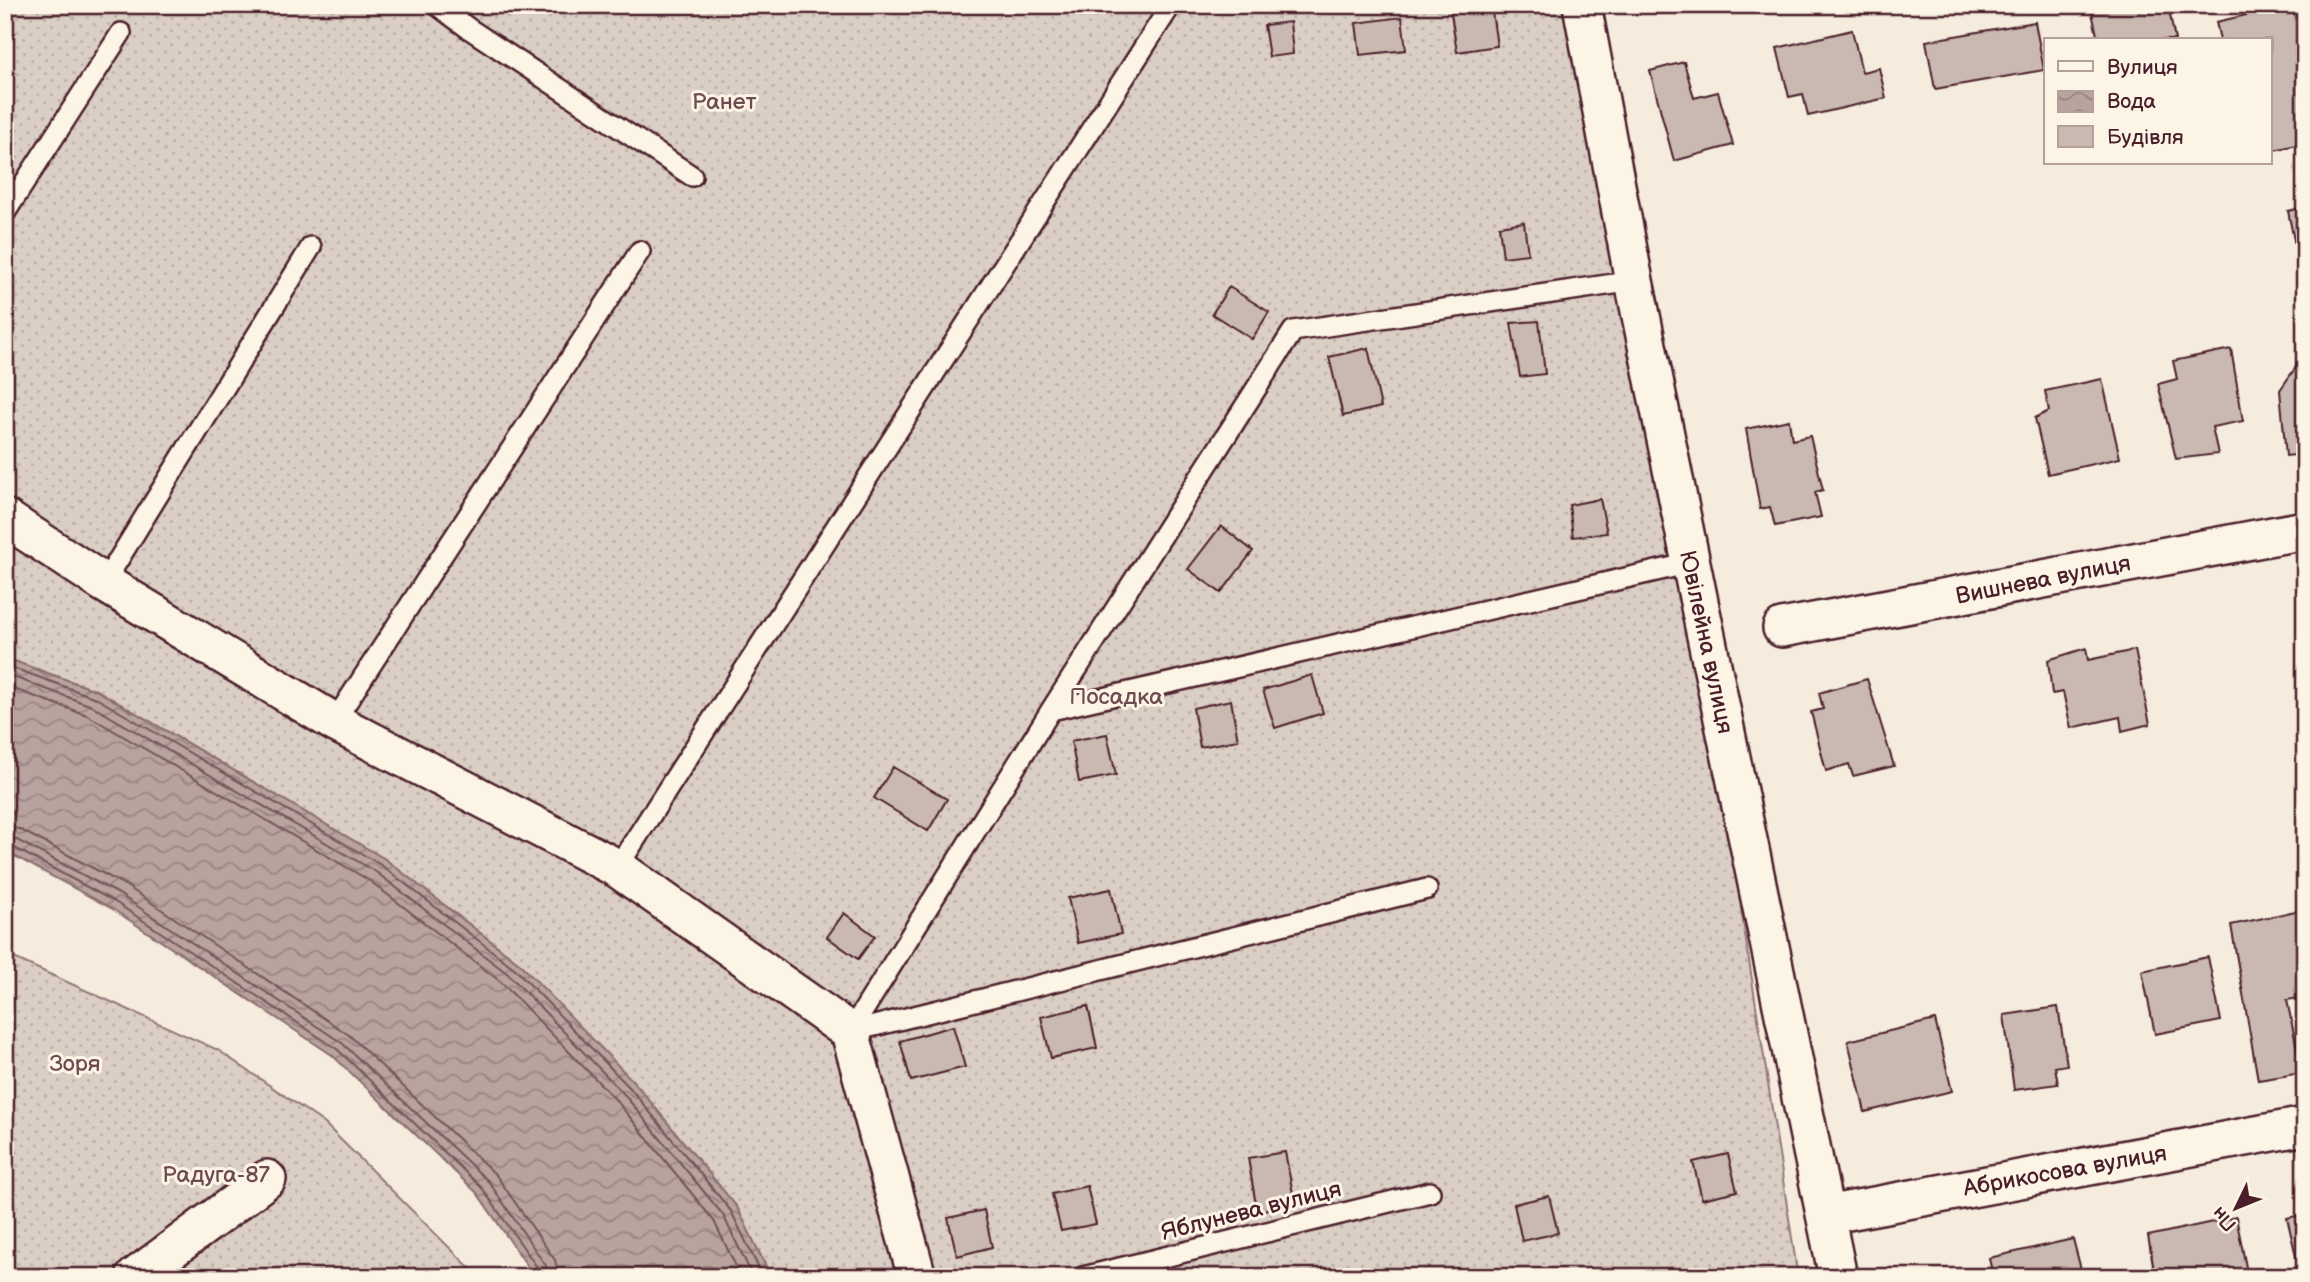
<svg xmlns="http://www.w3.org/2000/svg" width="2310" height="1282" font-family="'Balsamiq Sans',sans-serif">
<style>
.grass{fill:url(#grass-dots);stroke:#927678;stroke-width:2}
.water{fill:url(#water-waves);stroke:#8c6e70;stroke-width:2}
.lines{fill:none;stroke-linecap:round;stroke-linejoin:round}
.shore{stroke:#765459;stroke-width:2}
.building{fill:#cab9b1;stroke:#4a1f2b;stroke-width:2}
.service-casing{stroke:#4a1f2b;stroke-width:24}
.minor-casing{stroke:#4a1f2b;stroke-width:42}
.service{stroke:#fcf5e5;stroke-width:19}
.minor{stroke:#fcf5e5;stroke-width:37}
.labels{text-anchor:middle;stroke-width:6;stroke-linejoin:round;paint-order:stroke}
.park-label{font-size:23px;fill:#6e4b51;stroke:#fcf5e5}
.street-label{font-size:23px;fill:#4a1f2b;stroke:#fcf5e5}
</style>
<defs>
<pattern id="grass-dots" width="8" height="8" patternUnits="userSpaceOnUse" patternTransform="scale(1.75)"><rect width="8" height="8" fill="#dbcec4"/><path d="M2 2h.1M6 6h.1" fill="none" stroke="#bdb0a9" stroke-width="1.8" stroke-linecap="round"/></pattern>
<pattern id="water-waves" width="16" height="10" patternUnits="userSpaceOnUse" patternTransform="scale(1.75)"><rect width="16" height="10" fill="#b8a39e"/><path d="M0 5q4-4 8 0t8 0" fill="none" stroke="#988481"/></pattern>
</defs>
<rect width="100%" height="100%" fill="#f5ecde"/>
<filter id="ink" filterUnits="userSpaceOnUse"><feTurbulence type="fractalNoise" baseFrequency=".0143" numOctaves="2"/><feDisplacementMap in="SourceGraphic" scale="14" xChannelSelector="R" yChannelSelector="G"/><feConvolveMatrix kernelMatrix="1 2 1 2 8 2 1 2 1" color-interpolation-filters="sRGB"/></filter>
<g filter="url(#ink)">
<path class="grass" d="M5,5H1568L1705,676L1798,1277H771L737,1207L519,963L385,859L98,691L5,658Z
M5,954L218,1050L324,1123L479,1277H5Z"/>
<path class="water" d="M5,658L98,691L385,859L519,963L635,1083L737,1207L771,1277H535L477,1193L332,1055L111,908L5,851Z"/>
<g class="lines">
<path class="shore" d="M5,665L96,698L381,865L514,968L630,1088L731,1211L763,1277
M5,674L92,706L376,872L508,974L623,1093L723,1215L753,1277
M5,686L87,715L370,881L501,982L616,1100L714,1221L741,1277
M5,826L19,829L125,885L349,1035L496,1175L555,1260L559,1277
M5,837L15,839L119,894L342,1043L489,1182L546,1266L549,1277
M5,846H11L115,902L337,1049L482,1188L539,1270L540,1277"/>
</g>
<path class="building" d="M1463,5H1491L1497,46L1457,52L1450,7Z
M2106,5H2168L2175,40H2098L2091,8Z
M2290,5H2298L2305,36V143L2270,151V40H2220L2216,22Z
M1402,17L1406,50L1360,55L1356,23Z
M1290,22L1293,54L1269,57L1264,25Z
M2035,22L2044,70L1935,89L1926,41Z
M1852,30L1862,72L1879,68L1886,98L1808,116L1803,94L1789,97L1777,48Z
M1684,62L1694,98L1718,92L1733,145L1674,161L1650,71Z
M2305,207V269L2300,270L2288,211Z
M1524,222L1528,254L1503,257L1499,226Z
M1229,287L1269,312L1252,339L1212,314Z
M1539,321L1545,374L1520,377L1511,323Z
M1368,348L1381,407L1343,416L1329,357Z
M2231,349L2243,421L2212,427L2218,454L2176,459L2158,384L2177,379L2173,361Z
M2305,354V454L2286,456L2280,390Z
M2102,379L2120,458L2048,474L2035,418L2049,411L2045,391Z
M1789,420L1792,440L1810,436L1823,490L1815,492L1821,517L1775,526L1770,507L1760,509L1746,429Z
M1600,499L1607,533L1573,537L1569,505Z
M1221,526L1253,551L1221,593L1188,569Z
M2086,648L2088,660L2135,650L2150,724L2122,731L2120,717L2071,728L2063,692L2052,694L2048,660Z
M1312,675L1323,713L1275,728L1263,690Z
M1867,679L1894,766L1853,776L1849,764L1826,771L1811,712L1823,709L1819,693Z
M1231,700L1238,740L1200,747L1193,708Z
M1107,734L1116,775L1079,782L1071,741Z
M893,767L947,799L928,831L874,798Z
M1111,889L1121,934L1078,943L1068,898Z
M2305,909V997L2287,1000L2302,1073L2258,1080L2231,925Z
M844,913L875,936L858,959L827,937Z
M2208,957L2221,1021L2155,1034L2142,971Z
M1088,1006L1097,1048L1051,1058L1041,1017Z
M2058,1007L2067,1065L2055,1067L2058,1084L2014,1090L2004,1015Z
M1935,1020L1952,1091L1865,1112L1848,1041Z
M953,1026L965,1067L911,1081L900,1041Z
M1285,1152L1295,1204L1257,1211L1248,1158Z
M1728,1154L1737,1191L1702,1199L1693,1162Z
M1087,1186L1096,1224L1061,1231L1052,1194Z
M1549,1196L1558,1233L1522,1241L1514,1204Z
M984,1210L992,1247L957,1256L948,1218Z
M2305,1214V1277H2301L2287,1218Z
M2236,1217L2248,1277H2170L2169,1273L2155,1276L2148,1236Z
M2073,1239L2083,1277H1993L1989,1258Z"/>
<g class="lines">
<defs>
<path id="service" d="M437,5L468,28L692,176
M5,213L121,33
M104,583L311,247
M1051,710L1691,563
M334,722L640,251
M617,868L1171,5
M850,1032L1051,710L1293,331L1634,281
M850,1032L1427,889
M1083,1277L1430,1192"/>
<path id="minor" d="M1582,5L1634,281L1691,563L1838,1277
M5,518L104,583L334,722L617,868L850,1032L917,1277
M1782,628L2305,530
M1826,1215L2305,1126
M135,1277L267,1179"/>
</defs>
<use href="#service" class="service-casing"/>
<use href="#minor" class="minor-casing"/>
<use href="#service" class="service"/>
<use href="#minor" class="minor"/>
</g>
</g>
<g class="labels">
<g class="park-label">
<text x="724" y="109">Ранет</text>
<text x="1116" y="704">Посадка</text>
<text x="75" y="1071">Зоря</text>
<text x="216" y="1182">Радуга-87</text>
</g>
<g class="street-label">
<text transform="translate(2043 579) rotate(-11)" y="8">Вишнева вулиця</text>
<text transform="translate(1707 642) rotate(78)" y="8">Ювілейна вулиця</text>
<text transform="translate(2065 1170) rotate(-10)" y="8">Абрикосова вулиця</text>
<text transform="translate(1251 1210) rotate(-14)" y="8">Яблунева вулиця</text>
</g>
</g>
<rect width="2310" height="1282" fill="none" stroke="#fcf5e5" stroke-width="28"/>
<rect x="14" y="14" width="2282" height="1254" fill="none" stroke="#4a1f2b" stroke-width="2.5" filter="url(#ink)"/>
<rect x="2044" y="38" width="228" height="126" fill="#fcf5e5" stroke="#b59f9b" stroke-width="2"/>
<rect x="2058" y="61" width="35" height="10" fill="#fcf5e5" stroke="#b59f9b" stroke-width="2"/>
<text x="2107" y="74" font-size="21" fill="#4a1f2b">Вулиця</text>
<rect x="2058" y="91" width="35" height="21" fill="url(#water-waves)" stroke="#b59f9b" stroke-width="2"/>
<text x="2107" y="108" font-size="21" fill="#4a1f2b">Вода</text>
<rect x="2058" y="126" width="35" height="21" fill="#cab9b1" stroke="#b59f9b" stroke-width="2"/>
<text x="2107" y="144" font-size="21" fill="#4a1f2b">Будівля</text>
<g transform="translate(2236 1208) rotate(227)" stroke="#fcf5e5" stroke-width="5" paint-order="stroke">
<path d="M0-5L12 26L0 18L-12 26Z" fill="#4a1f2b"/>
<text y="-10" font-size="19" font-weight="bold" text-anchor="middle" fill="#4a1f2b">Пн</text>
</g>
</svg>
